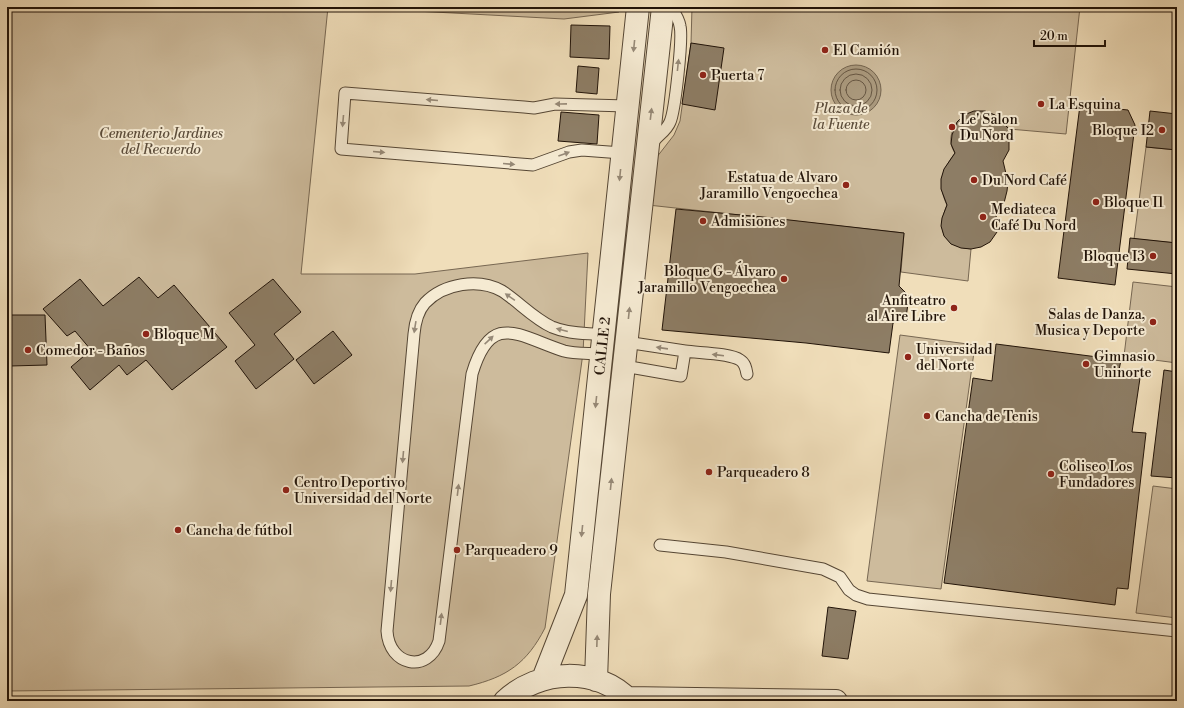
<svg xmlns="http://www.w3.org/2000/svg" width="1184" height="708" font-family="'Libre Bodoni',serif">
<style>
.green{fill:#cdbb9c;stroke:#776752}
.water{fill:#aa997d;stroke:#73634e}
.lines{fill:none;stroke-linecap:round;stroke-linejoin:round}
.shore{stroke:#665642;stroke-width:1}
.building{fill:#8d7d65;stroke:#211308}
.service-casing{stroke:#554634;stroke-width:13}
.tertiary-casing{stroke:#554634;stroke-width:24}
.service{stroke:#f5ead2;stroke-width:11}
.tertiary{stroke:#f5ead2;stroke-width:22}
.oneway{fill:#968977}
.poi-dot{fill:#8f2418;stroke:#f5ead2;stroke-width:1.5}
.labels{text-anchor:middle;stroke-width:4;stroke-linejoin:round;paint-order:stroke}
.poi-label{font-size:14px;fill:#211308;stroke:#f5ead2;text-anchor:start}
.park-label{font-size:14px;font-style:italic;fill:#5d4e3c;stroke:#f5ead2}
.street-label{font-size:14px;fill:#211308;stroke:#f5ead2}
</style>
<rect width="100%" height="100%" fill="#f0deba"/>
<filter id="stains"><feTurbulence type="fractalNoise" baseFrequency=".005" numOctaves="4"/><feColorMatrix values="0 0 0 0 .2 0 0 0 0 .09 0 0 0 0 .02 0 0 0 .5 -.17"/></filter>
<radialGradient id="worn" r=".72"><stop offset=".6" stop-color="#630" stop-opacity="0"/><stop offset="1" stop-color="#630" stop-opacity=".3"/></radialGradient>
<path class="green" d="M7,7H328L301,274H415L588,253L583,353L545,628C527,663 507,677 469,686L7,691Z
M341,7H619V12L564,19Z
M692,7H1080L1066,134L1009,129C981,89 937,127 955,153C942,170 937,185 947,205C936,230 943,246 971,249L968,281L901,272L904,233L648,205L653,162L674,135L680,121L691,43Z
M1146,147L1177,150V243L1134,239Z
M1133,282L1177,287V363L1124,356Z
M900,335L975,345L941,589L867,581Z
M1153,486L1177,489V618L1136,613Z"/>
<path class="water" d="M831 90a25 25 0 1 1 50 0a25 25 0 1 1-50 0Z"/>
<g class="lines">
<path class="shore" d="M835 90a21 21 0 1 1 42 0a21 21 0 1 1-42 0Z
M840 90a16 16 0 1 1 32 0a16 16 0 1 1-32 0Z
M846 90a10 10 0 1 1 20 0a10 10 0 1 1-20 0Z"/>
</g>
<path class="building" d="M571,25L610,26L609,59L570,57Z
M691,43L724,48L715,110L682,104Z
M578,66L599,68L597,94L576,92Z
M1080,105L1128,110L1135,125L1115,285L1058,278Z
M974,111H985L995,115L1009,129V150L1003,161L1008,182L1007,191L1004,203L996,213L997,232L990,242L981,247L971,249L961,248L951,244L944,236L941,226L942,218L947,205L941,189V179L944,169L955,153L951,144L952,135L957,122L964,115Z
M1150,111L1177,114V150L1146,147Z
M561,112L599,115L597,144L558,141Z
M676,209L763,217L904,233L899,286L909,296L906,318L893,323L889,353L806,343L662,330Z
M1130,238L1177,243V274L1127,269Z
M139,277L158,298L174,285L227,347L172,390L146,360L127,375L119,365L90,390L71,367L91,350L75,331L67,336L43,309L80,279L103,306Z
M273,279L301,312L274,334L294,359L256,389L235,361L255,345L229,313Z
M7,315H45L47,365L10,366Z
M333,331L352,355L314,384L296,360Z
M996,344L1121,360L1118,375L1140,378L1132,432L1146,433L1128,589L1117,588L1115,605L944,583L973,378L992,381Z
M1164,370L1177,372V478L1151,476Z
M828,607L856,611L848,659L822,656Z"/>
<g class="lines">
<defs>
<path id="service" d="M651,145C656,136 666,132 670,122C675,111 683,38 680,26C679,19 675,13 671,7
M622,153L582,150L569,152L533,165L341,149L345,93L524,107L534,108L555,104L627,106
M626,342L685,351
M601,354C589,353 575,354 564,351C518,336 491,310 472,374L439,641C428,674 389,666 387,631L414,334C415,323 418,311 425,303C444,283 479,278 502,291C519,302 533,318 552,327C568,334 586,333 603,335
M624,366L681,376L685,351C698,353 730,353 740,360C745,363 746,368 747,374
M660,545L726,552L823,569L840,577L849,590L856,595L868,599L1177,631"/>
<path id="tertiary" d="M543,679L576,595L638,7
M596,680L599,594L663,7
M627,698L836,701
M505,701C539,669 597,666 630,701"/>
</defs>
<use href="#service" class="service-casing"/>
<use href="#tertiary" class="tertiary-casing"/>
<use href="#service" class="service"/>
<use href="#tertiary" class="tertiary"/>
</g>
<defs><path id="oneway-solid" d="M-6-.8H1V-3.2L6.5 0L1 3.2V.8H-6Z"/></defs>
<g class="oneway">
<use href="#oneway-solid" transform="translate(634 46) rotate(96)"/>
<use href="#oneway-solid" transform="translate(678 65) rotate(-84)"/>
<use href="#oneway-solid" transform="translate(432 100) rotate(-175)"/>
<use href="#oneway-solid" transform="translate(561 104) rotate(179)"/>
<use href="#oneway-solid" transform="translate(651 114) rotate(-83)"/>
<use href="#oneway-solid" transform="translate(343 121) rotate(95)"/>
<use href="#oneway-solid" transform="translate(379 152) rotate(5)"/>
<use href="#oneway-solid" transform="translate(564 154) rotate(-20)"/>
<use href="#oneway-solid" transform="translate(509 164) rotate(5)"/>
<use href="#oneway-solid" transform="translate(620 175) rotate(96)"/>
<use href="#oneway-solid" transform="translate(510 297) rotate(-145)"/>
<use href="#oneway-solid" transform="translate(629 313) rotate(-84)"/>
<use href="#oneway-solid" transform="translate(415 327) rotate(99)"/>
<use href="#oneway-solid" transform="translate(562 330) rotate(-165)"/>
<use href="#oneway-solid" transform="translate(489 340) rotate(-43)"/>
<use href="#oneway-solid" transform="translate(662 348) rotate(-172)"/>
<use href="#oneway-solid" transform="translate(718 355) rotate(-173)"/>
<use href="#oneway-solid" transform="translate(596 402) rotate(96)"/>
<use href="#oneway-solid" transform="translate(403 457) rotate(95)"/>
<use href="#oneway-solid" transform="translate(611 484) rotate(-84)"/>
<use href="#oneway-solid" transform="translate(458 490) rotate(-83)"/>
<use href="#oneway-solid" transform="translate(582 531) rotate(96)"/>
<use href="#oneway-solid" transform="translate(391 586) rotate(95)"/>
<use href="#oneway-solid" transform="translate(441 619) rotate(-83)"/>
<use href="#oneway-solid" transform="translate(597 641) rotate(-88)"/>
</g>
<g class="poi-dot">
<circle cx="825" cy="50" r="4"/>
<circle cx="703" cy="75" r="4"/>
<circle cx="1041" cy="104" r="4"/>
<circle cx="952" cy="127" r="4"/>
<circle cx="1162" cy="130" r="4"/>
<circle cx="974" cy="180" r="4"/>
<circle cx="846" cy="185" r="4"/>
<circle cx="1096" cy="202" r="4"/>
<circle cx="983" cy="217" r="4"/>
<circle cx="703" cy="221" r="4"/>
<circle cx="1153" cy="256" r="4"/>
<circle cx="784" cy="279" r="4"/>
<circle cx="954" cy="308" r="4"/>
<circle cx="1153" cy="322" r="4"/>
<circle cx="146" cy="334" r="4"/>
<circle cx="28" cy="350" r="4"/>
<circle cx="908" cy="357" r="4"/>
<circle cx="1086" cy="364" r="4"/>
<circle cx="927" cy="416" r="4"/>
<circle cx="709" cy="472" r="4"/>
<circle cx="1051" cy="474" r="4"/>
<circle cx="286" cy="490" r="4"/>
<circle cx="178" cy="530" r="4"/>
<circle cx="457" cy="550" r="4"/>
</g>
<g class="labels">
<g class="poi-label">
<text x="833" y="55">El Camión</text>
<text x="711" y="80">Puerta 7</text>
<text x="1049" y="109">La Esquina</text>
<text x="960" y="124">Le' Salon<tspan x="960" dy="16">Du Nord</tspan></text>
<text x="1154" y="135" text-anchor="end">Bloque I2</text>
<text x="838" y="182" text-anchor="end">Estatua de Alvaro<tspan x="838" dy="16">Jaramillo Vengoechea</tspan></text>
<text x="982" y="185">Du Nord Café</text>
<text x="1104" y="207">Bloque I1</text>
<text x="991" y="214">Mediateca<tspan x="991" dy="16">Café Du Nord</tspan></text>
<text x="711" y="226">Admisiones</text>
<text x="1145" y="261" text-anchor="end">Bloque I3</text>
<text x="776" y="276" text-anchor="end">Bloque G - Álvaro<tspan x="776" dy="16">Jaramillo Vengoechea</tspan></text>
<text x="946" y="305" text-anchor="end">Anfiteatro<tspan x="946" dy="16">al Aire Libre</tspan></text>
<text x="1145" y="319" text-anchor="end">Salas de Danza,<tspan x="1145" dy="16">Musica y Deporte</tspan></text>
<text x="154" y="339">Bloque M</text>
<text x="916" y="354">Universidad<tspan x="916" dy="16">del Norte</tspan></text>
<text x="36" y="355">Comedor - Baños</text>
<text x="1094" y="361">Gimnasio<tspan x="1094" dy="16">Uninorte</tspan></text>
<text x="935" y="421">Cancha de Tenis</text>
<text x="1059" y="471">Coliseo Los<tspan x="1059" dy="16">Fundadores</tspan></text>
<text x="717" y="477">Parqueadero 8</text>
<text x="294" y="487">Centro Deportivo<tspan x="294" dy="16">Universidad del Norte</tspan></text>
<text x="186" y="535">Cancha de fútbol</text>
<text x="465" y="555">Parqueadero 9</text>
</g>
<g class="park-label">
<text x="841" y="113">Plaza de<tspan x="841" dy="16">la Fuente</tspan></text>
<text x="161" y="138">Cementerio Jardines<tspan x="161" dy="16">del Recuerdo</tspan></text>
</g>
<g class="street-label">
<text transform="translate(602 346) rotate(-84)" y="5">CALLE 2</text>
</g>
</g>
<rect width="1184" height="708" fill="none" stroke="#f0deba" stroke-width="24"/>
<rect x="8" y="8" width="1168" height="692" fill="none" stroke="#211308" stroke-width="2"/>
<rect x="12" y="12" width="1160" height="684" fill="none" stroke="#211308"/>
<path d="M1034 40v6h71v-6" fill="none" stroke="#211308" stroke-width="2"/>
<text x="1040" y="40" font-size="12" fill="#211308" stroke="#f5ead2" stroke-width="3" paint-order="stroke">20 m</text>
<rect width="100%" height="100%" filter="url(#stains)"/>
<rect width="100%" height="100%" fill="url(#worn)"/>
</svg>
